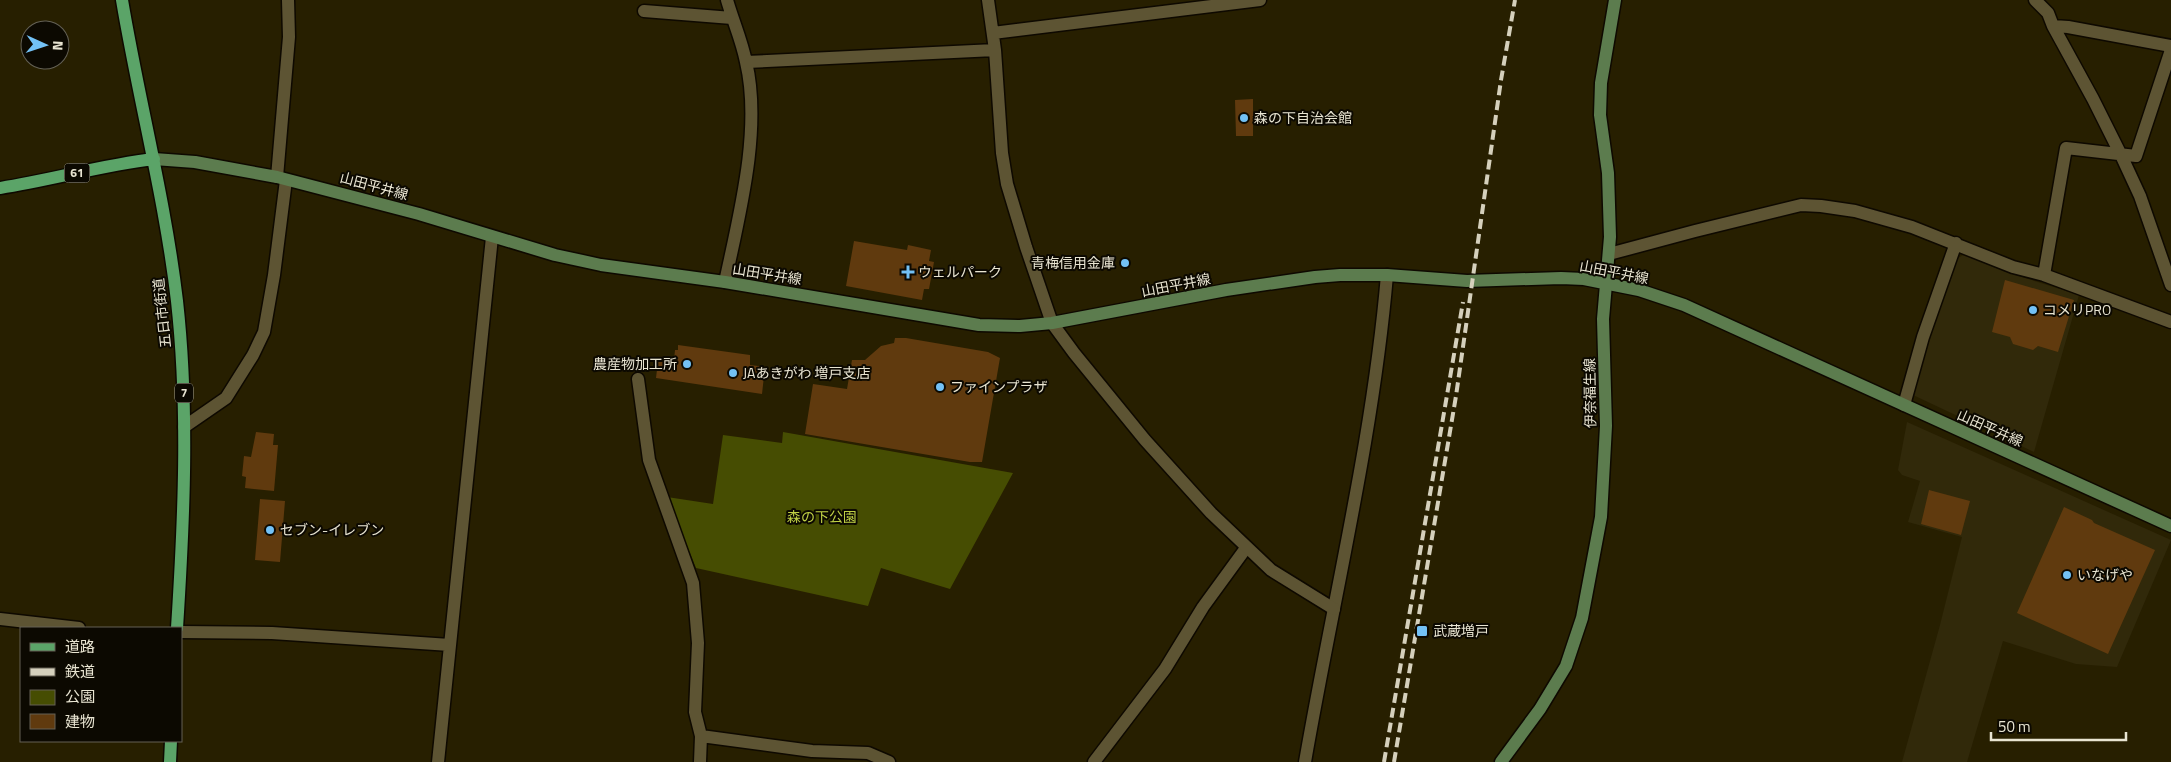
<svg xmlns="http://www.w3.org/2000/svg" width="2171" height="762" font-family="'Titillium Web','Noto Sans JP',sans-serif">
<style>
.built{fill:#31290a}
.green{fill:#464d02}
.building{fill:#603a0e}
.lines{fill:none;stroke-linecap:round;stroke-linejoin:round}
.minor-casing{stroke:#0e0900;stroke-width:15}
.tertiary-casing{stroke:#0e0900;stroke-width:15}
.secondary-casing{stroke:#0e0900;stroke-width:15}
.primary-casing{stroke:#0e0900;stroke-width:15}
.minor{stroke:#5d5433;stroke-width:12}
.tertiary{stroke:#5d5433;stroke-width:12}
.secondary{stroke:#5c7c4e;stroke-width:12}
.primary{stroke:#5ba468;stroke-width:12}
.rail{stroke:#d5d0bc;stroke-width:4;stroke-dasharray:10 5;stroke-linecap:butt}
.poi-dot{fill:#73c1f5;stroke:#0c0901;stroke-width:2}
.labels{text-anchor:middle;stroke-width:4;stroke-linejoin:round;paint-order:stroke}
.shield{fill:#0c0901;stroke:#a7a393;stroke-width:1}
.shield-label{font-size:12px;font-weight:bold;fill:#e9e5d2}
.poi-label{font-size:14px;fill:#e9e5d2;stroke:#0c0901;text-anchor:start}
.street-label{font-size:14px;fill:#e9e5d2;stroke:#0c0901}
.park-label{font-size:14px;fill:#bfcf45;stroke:#0c0901}
</style>
<rect width="100%" height="100%" fill="#271f00"/>
<path class="built" d="M1965,254L2009,273L2079,295L2034,452L1913,395L1929,339L1958,258Z
M1907,422L2171,540L2117,667L2076,664L2003,641L1967,762H1902L1940,625L1962,537L1908,522L1920,481L1902,475L1898,470Z"/>
<path class="green" d="M783,432L1013,473L950,589L881,568L868,606L696,568L667,497L713,504L723,435L782,443Z"/>
<path class="building" d="M1253,99V136H1236L1235,100Z
M854,241L907,250L908,245L931,250L929,261L934,262L929,289H924L922,300L846,286Z
M2005,280L2074,300L2058,352L2038,346L2033,350L2013,344L2010,337L1992,332Z
M895,338H906L988,352L1000,358L982,462H970L805,434L813,384L847,389L852,360H865L881,346L894,343Z
M678,345L750,355V365L765,367L762,394L656,378L658,361L666,362L667,359L674,360L675,350H678Z
M256,432L274,434L273,445H278L274,491L245,488L246,477L242,476L244,456L251,457Z
M1929,490L1970,501L1961,535L1921,524Z
M260,499L285,501L280,562L255,560Z
M2064,507L2092,520L2094,523L2155,550L2108,654L2017,613Z"/>
<g class="lines">
<defs>
<path id="minor" d="M988,0L995,50L1002,153L1007,184L1026,247L1052,323
M2035,0L2048,13L2053,26L2093,99L2121,155L2140,196L2171,285
M644,11L732,18
M2053,26L2068,27L2171,46
M993,33L1260,0
M746,62L995,50
M277,177L289,37L288,0
M1609,254L1695,231L1801,205L1821,206L1855,211L1912,227L2013,267L2044,275L2171,322
M2044,275L2066,148L2136,156L2171,50
M725,282C739,216 762,129 746,62C742,41 733,21 727,0
M638,379L649,460L693,583L698,643L695,712L701,736L700,762
M1904,405L1923,337L1956,243
M184,427L226,398L253,355L264,332L274,275L286,180
M0,619L79,628
M181,632L272,633L450,645
M701,736L812,751L868,753L889,762
M438,762L492,237
M1094,762L1165,669L1203,607L1246,548
M1305,762C1333,600 1373,439 1387,275"/>
<path id="tertiary" d="M1052,323L1074,353L1145,440L1211,513L1271,570L1334,609"/>
<path id="secondary" d="M154,159L195,162L277,177L419,214L555,255L601,265L725,282L979,325L1020,326L1052,323L1226,290L1315,277L1340,275H1387L1467,281L1561,278L1584,279L1639,290L1684,305L2171,526
M1501,762L1540,709L1566,666L1582,618L1601,517L1606,426L1603,319L1610,237L1608,173L1600,115L1601,83L1615,0"/>
<path id="primary" d="M122,0C139,101 165,199 177,301C189,410 184,519 177,628
M0,188C52,180 102,165 154,159
M170,762L171,741"/>
</defs>
<use href="#minor" class="minor-casing"/>
<use href="#tertiary" class="tertiary-casing"/>
<use href="#secondary" class="secondary-casing"/>
<use href="#primary" class="primary-casing"/>
<use href="#minor" class="minor"/>
<use href="#tertiary" class="tertiary"/>
<use href="#secondary" class="secondary"/>
<use href="#primary" class="primary"/>
<path class="rail" d="M1384,762L1463,302
M1394,762L1456,396L1501,80L1515,0"/>
</g>
<g class="poi-dot">
<circle cx="1244" cy="118" r="5"/>
<circle cx="1125" cy="263" r="5"/>
<path d="M905.5 264.5h5v5h5v5h-5v5h-5v-5h-5v-5h5z"/>
<circle cx="2033" cy="310" r="5"/>
<circle cx="687" cy="364" r="5"/>
<circle cx="733" cy="373" r="5"/>
<circle cx="940" cy="387" r="5"/>
<circle cx="270" cy="530" r="5"/>
<circle cx="2067" cy="575" r="5"/>
<rect x="1416" y="625" width="12" height="12" rx="2.5"/>
</g>
<g class="labels">
<g class="shield">
<rect x="64.5" y="163.5" width="25" height="19" rx="4"/>
<rect x="175" y="383.5" width="18" height="19" rx="4"/>
</g>
<g class="shield-label">
<text x="77" y="177">61</text>
<text x="184" y="397">7</text>
</g>
<g class="poi-label">
<text x="1254" y="123">森の下自治会館</text>
<text x="1115" y="268" text-anchor="end">青梅信用金庫</text>
<text x="918" y="277">ウェルパーク</text>
<text x="2043" y="315">コメリPRO</text>
<text x="677" y="369" text-anchor="end">農産物加工所</text>
<text x="743" y="378">JAあきがわ 増戸支店</text>
<text x="950" y="392">ファインプラザ</text>
<text x="280" y="535">セブン-イレブン</text>
<text x="2077" y="580">いなげや</text>
<text x="1433" y="636">武蔵増戸</text>
</g>
<g class="street-label">
<text transform="translate(374 186) rotate(15)" y="5">山田平井線</text>
<text transform="translate(1614 272) rotate(11)" y="5">山田平井線</text>
<text transform="translate(767 274) rotate(9)" y="5">山田平井線</text>
<text transform="translate(1176 285) rotate(-11)" y="5">山田平井線</text>
<text transform="translate(162 313) rotate(-96)" y="5">五日市街道</text>
<text transform="translate(1590 393) rotate(-91)" y="5">伊奈福生線</text>
<text transform="translate(1990 428) rotate(24)" y="5">山田平井線</text>
</g>
<g class="park-label">
<text x="822" y="522">森の下公園</text>
</g>
</g>
<rect x="20" y="627" width="162" height="115" fill="#0c0901" stroke="#646155"/>
<rect x="30" y="643" width="25" height="8" fill="#5ba468" stroke="#646155"/>
<text x="65" y="652" font-size="15" fill="#e9e5d2">道路</text>
<rect x="30" y="668" width="25" height="8" fill="#d5d0bc" stroke="#646155"/>
<text x="65" y="677" font-size="15" fill="#e9e5d2">鉄道</text>
<rect x="30" y="690" width="25" height="15" fill="#464d02" stroke="#646155"/>
<text x="65" y="702" font-size="15" fill="#e9e5d2">公園</text>
<rect x="30" y="714" width="25" height="15" fill="#603a0e" stroke="#646155"/>
<text x="65" y="727" font-size="15" fill="#e9e5d2">建物</text>
<g transform="translate(45 45) rotate(93)"><circle r="24" fill="#0c0901" stroke="#646155"/>
<path d="M0-4L9 19L0 12L-9 19Z" fill="#73c1f5"/>
<text y="-8" font-size="14" font-weight="bold" text-anchor="middle" fill="#e9e5d2">N</text>
</g>
<path d="M1991 732v8h135v-8" fill="none" stroke="#e9e5d2" stroke-width="2.5"/>
<text x="1998" y="732" font-size="15" fill="#e9e5d2" stroke="#0c0901" stroke-width="4" paint-order="stroke">50 m</text>
</svg>
